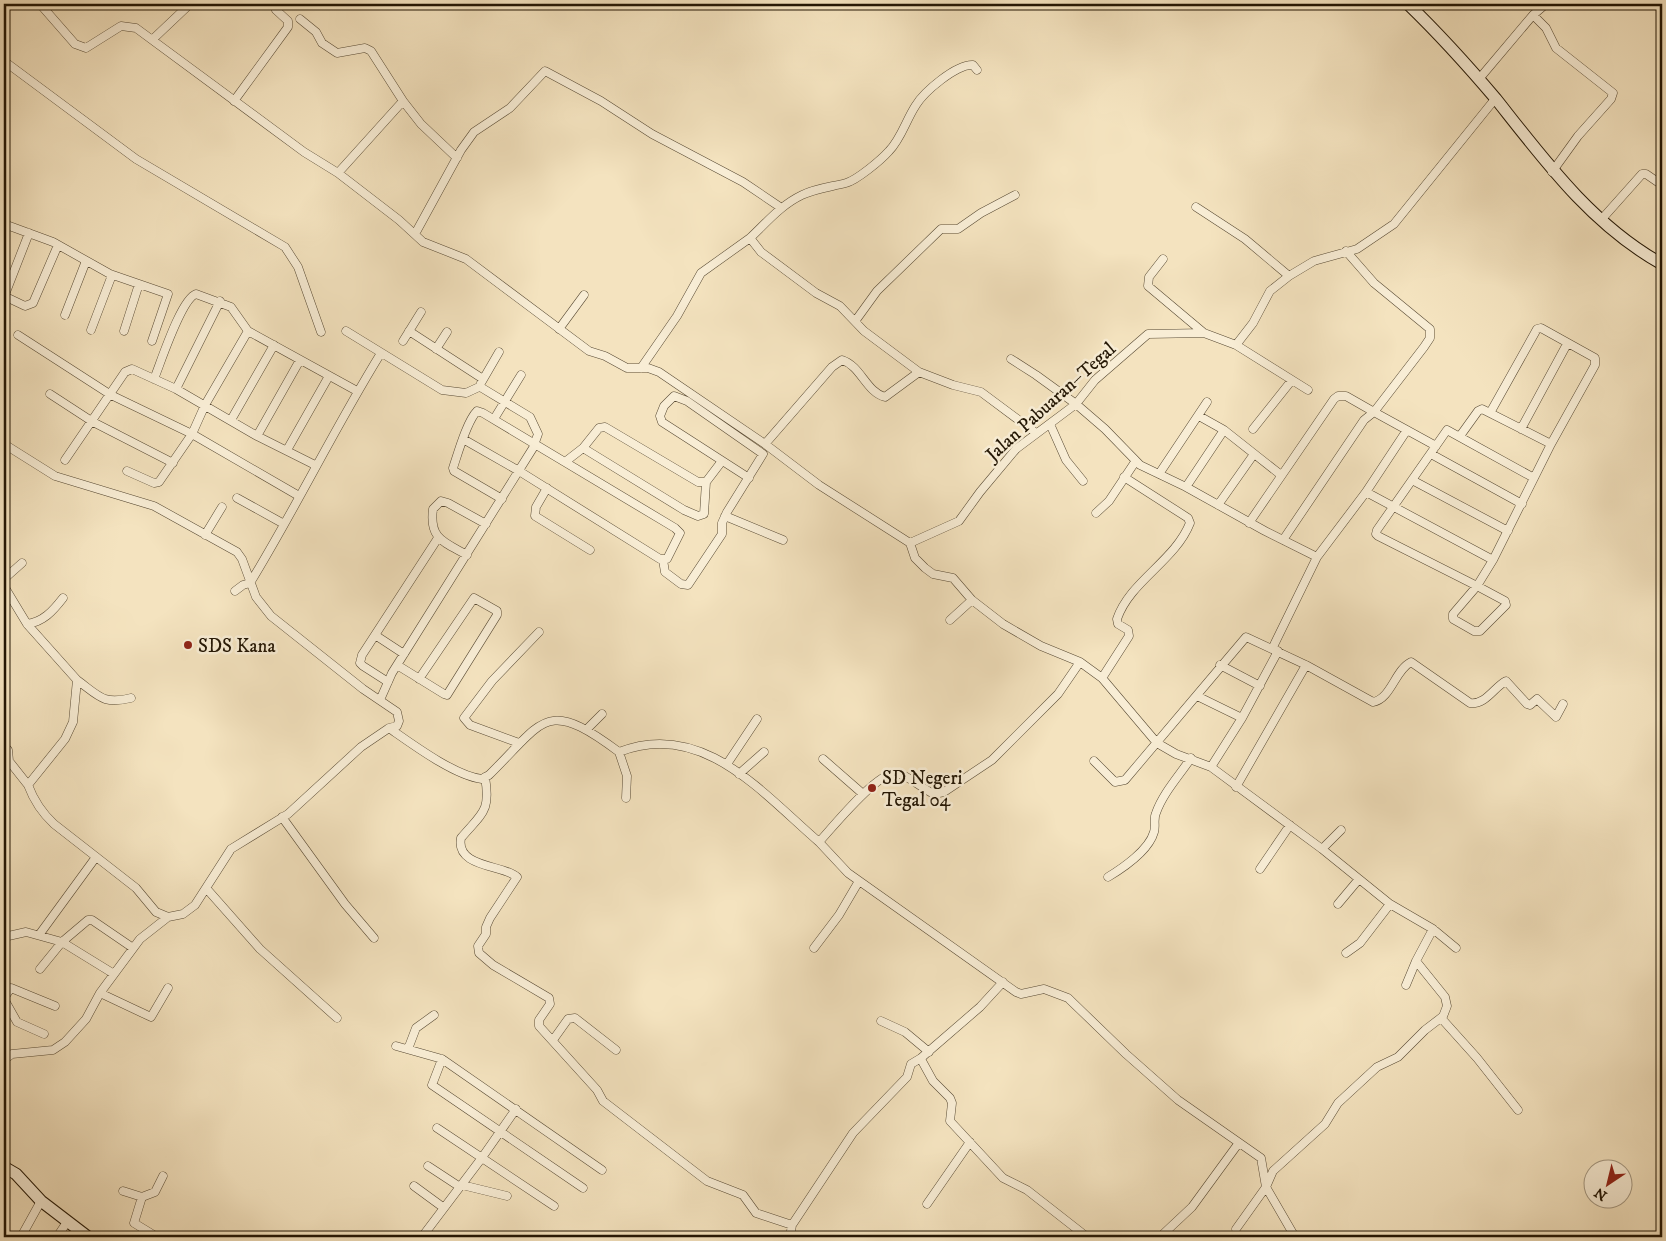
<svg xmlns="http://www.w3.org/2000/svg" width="1666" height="1241" font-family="'IM FELL DW Pica',serif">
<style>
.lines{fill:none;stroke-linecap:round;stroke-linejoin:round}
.street-casing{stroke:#574933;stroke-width:9}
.secondary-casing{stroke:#231604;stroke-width:13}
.street{stroke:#f8edd5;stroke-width:8}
.secondary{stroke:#f8edd5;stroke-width:11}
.poi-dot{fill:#8f2418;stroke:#f8edd5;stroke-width:2}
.labels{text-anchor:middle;stroke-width:5;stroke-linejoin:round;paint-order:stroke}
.street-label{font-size:19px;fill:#231604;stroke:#f8edd5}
.poi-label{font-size:19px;fill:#231604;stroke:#f8edd5;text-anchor:start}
</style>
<rect width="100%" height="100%" fill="#f4e3bf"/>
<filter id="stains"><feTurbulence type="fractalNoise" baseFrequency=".004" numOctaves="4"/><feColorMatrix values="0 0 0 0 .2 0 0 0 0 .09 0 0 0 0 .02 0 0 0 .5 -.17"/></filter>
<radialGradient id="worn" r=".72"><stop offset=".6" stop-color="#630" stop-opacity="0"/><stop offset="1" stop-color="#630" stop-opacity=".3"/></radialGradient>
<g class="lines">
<defs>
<path id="street" d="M40,4L75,44L86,48L121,26L136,28L304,152L338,173L399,220L423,242L466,259L589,351L605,356L627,368H648L659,372L765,444L819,485L910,543
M1533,15L1546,28L1556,48L1613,93L1611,99L1578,136L1552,172
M300,19L316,32L322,43L337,53L365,48L371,51L403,101L421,124L457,158
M153,39L190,4
M4,61L136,159L285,247L298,267L321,332
M977,70L973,65C956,64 924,92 916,105C906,120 901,139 889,151C881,160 857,180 846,183C831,187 817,188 802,195C781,205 767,222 750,238L761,252L816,293L840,306L864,331L919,372L953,385L981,392L1036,433
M1479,79L1533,15L1546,4
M234,101L288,27V21L276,10L279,4
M338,173L403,101
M1196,207L1245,239L1289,276
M1601,220L1642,174H1646L1662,185
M4,224L53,242L110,274L168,294L152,341
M415,234L461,150L474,132L510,108L545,71L601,101L652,134L743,182L780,207
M1346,251L1374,283L1430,329V338L1424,347L1374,412L1436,446
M1163,259L1149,277L1148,286L1204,333
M4,296L25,306L33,303L58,245
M4,297L29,233
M65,315L86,261
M856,320L877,291L941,229H958L981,213L1015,195
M559,329L584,295
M91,330L112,275
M124,331L139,284
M346,331L442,390L466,393L479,387L482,388L530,417L538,434L533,448L392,673L380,700
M409,331L483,379
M18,335L111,395L192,434L299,496
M403,341L421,312
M1236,345L1308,390
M436,349L447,332
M1011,359L1036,375L1076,404L1105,429L1140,465L1186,487L1265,531L1317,557
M641,368L677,316L701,273L750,238
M154,379C161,362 181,299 196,294L231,307L248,331L357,391
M481,383L499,352
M176,389L220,301
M50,394L93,422L173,463
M1490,413L1537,329L1541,328L1595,358V365L1551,444L1493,560L1477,586L1453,614V619L1474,631H1480L1506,605L1505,601L1477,586L1378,536L1376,534L1377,530L1447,430L1534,478
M1199,416L1224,430L1281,475
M494,419L521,375
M231,420L274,345
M1050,424L1066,460L1083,481
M1253,429L1292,380
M1521,429L1567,344
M257,436L300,360
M1460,436L1478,411L1482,409L1551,444
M463,439L519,471L660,559H667L680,533L675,528L483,413L477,411C467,421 458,453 453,468L454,471L502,499
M4,444L55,476L154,506L237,552L242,559L256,597L271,616L363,689L397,712L399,721L397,726L389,728
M765,444L832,367L842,360C861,366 866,392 885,397L919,372
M583,448L684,510L698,516L704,514L706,482
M287,450L329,376
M1431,454L1522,504
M65,460L125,372L132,369L176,389L257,436L315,465
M565,462L583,448L599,428L605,427L698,482H706L722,461
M127,471L154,483L159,482L192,434L205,405L248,331
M1159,474L1207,402
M1412,480L1508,531
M1186,487L1224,430
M547,488L536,507L535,516L590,550
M1366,492L1493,560
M237,498L284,524
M1218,505L1254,454
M1096,513L1109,501L1135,462
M725,516L783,540
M1249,523L1334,399L1338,396H1346L1374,412L1364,420L1283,540
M205,535L222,507
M467,555C444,542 429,539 433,509L441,501L448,503L486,524
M663,560L665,572L681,584L688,585L722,534V523L727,512L763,454L687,401L674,396L664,406L660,416L662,422L749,478
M4,579L22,563
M4,586L27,624L77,680L73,722L65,739L28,785C34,801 41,812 54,824L136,888L156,912L168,917
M235,591L243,585L250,583C296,508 334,429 381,353
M950,620L972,600
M27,624C43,622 53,611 63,598
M375,635L404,654
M1272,649L1317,557L1366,492L1407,430
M1080,662L1102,678L1157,743L1176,754L1211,767L1322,849L1390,904L1433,929L1456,948
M397,665L444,694L447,695L497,615V611L474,598L419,679
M1220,665L1260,686
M1102,678L1129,636L1128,630L1118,624L1117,619C1130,581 1175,561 1190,523L1188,518L1124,477
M77,680C99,696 103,705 131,698
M388,682L363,666L360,663L362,655L438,538
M1197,696L1242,718
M587,729L602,714
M519,743L470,725L464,718L492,681L539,632
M4,746L8,750L9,761L28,785
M619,752L627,776L626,798
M823,759L863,794
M1094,761L1115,782L1125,780L1246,637L1306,665L1373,702C1391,699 1395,670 1411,662L1470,703C1486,705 1494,687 1506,681L1527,704L1530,705L1537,699L1556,717L1563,704
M727,764L757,719
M1211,767L1242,718L1278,651
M739,774L764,752
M485,777C491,812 482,813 461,838C455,868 505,865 517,877L490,918L486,927V934L478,946L479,953L493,965L549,998L550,1004L539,1020V1026L597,1090L603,1101L707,1181L743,1195L756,1213L792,1225
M1236,787L1306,665
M282,817L345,904L374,938
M819,842L848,873L1016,992L1021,994L1044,989L1068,998L1126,1054L1178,1100L1261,1158L1266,1187L1295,1237
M1322,849L1341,830
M1260,869L1290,825
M1108,877C1123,868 1149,850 1154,832C1156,826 1153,819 1156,813C1163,793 1179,776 1191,758
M206,888L260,949L337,1018
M1338,904L1359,879
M1433,929L1416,961L1445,997L1447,1006L1442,1019L1477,1058L1518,1110
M39,935L96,857
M4,937L26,932L62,942L114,974
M814,948L839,915L859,881
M1346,953L1360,943L1390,904
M40,969L62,942L88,920H92L133,948
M1003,982L980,1007L921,1058L922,1061L933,1081L950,1098L952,1103L950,1121L1003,1178L1027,1190L1087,1237
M1406,985L1416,961
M100,993L151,1017L168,988
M4,998L11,988L55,1006
M4,999L17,1022L44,1034
M881,1021L905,1032L929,1052
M553,1040L568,1019L575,1018L616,1050
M396,1046L442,1059L602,1170
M408,1049L416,1028L434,1015
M442,1059L432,1085L583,1188
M4,1060L12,1054L53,1050L65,1042L86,1019L100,993L140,939L168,917L183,914L195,905L231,849L288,814L361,747L389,728C412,744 455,776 482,779L489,775C545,720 545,697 619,752C702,719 762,793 819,842C832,828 878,771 896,773C909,775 922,789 934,794L944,792L992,760L1058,694L1080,662L1041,646L1003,624L972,600L953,578L933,574L925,568L915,558L910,543L959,521L980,492L1016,449L1076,404L1095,380L1148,334L1204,333L1236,345L1253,323L1270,291L1289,276L1314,261L1357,249L1394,224L1495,99
M437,1128L554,1206
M428,1166L460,1187
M462,1185L507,1196
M414,1186L444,1208
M123,1191L142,1197L134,1223L157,1237
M142,1197L155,1192L163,1176
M927,1204L970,1142
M1236,1229L1266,1187L1273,1171L1325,1124L1338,1103L1377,1067L1398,1057L1425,1030L1442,1017
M21,1237L41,1201
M57,1237L67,1222
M422,1237L481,1159L516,1109
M790,1237L792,1225L853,1133L907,1077L911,1064L921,1058
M1160,1237L1192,1207L1238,1144"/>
<path id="secondary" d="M1408,4C1439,34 1468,66 1496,99C1545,161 1592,225 1662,264
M4,1167L16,1174L41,1201L88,1237"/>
</defs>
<use href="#street" class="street-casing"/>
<use href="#secondary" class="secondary-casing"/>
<use href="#street" class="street"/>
<use href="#secondary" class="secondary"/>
</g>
<g class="poi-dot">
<circle cx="188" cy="645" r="5"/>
<circle cx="872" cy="788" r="5"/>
</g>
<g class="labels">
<g class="street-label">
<text transform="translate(1050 401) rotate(-42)" y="7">Jalan Pabuaran–Tegal</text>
</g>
<g class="poi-label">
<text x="198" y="652">SDS Kana</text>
<text x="882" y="784">SD Negeri<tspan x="882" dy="22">Tegal 04</tspan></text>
</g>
</g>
<rect width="1666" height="1241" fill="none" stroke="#f4e3bf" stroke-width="20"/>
<rect x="5" y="5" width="1656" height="1231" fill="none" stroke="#231604" stroke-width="2.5"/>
<rect x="10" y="10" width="1646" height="1221" fill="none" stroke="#231604"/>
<g transform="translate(1608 1184) rotate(215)"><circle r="24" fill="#f8edd5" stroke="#a39781"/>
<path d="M0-4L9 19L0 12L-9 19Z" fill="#8f2418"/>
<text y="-8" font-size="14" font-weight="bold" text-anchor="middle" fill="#231604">N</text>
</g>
<rect width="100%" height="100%" filter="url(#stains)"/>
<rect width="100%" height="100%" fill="url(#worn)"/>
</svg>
